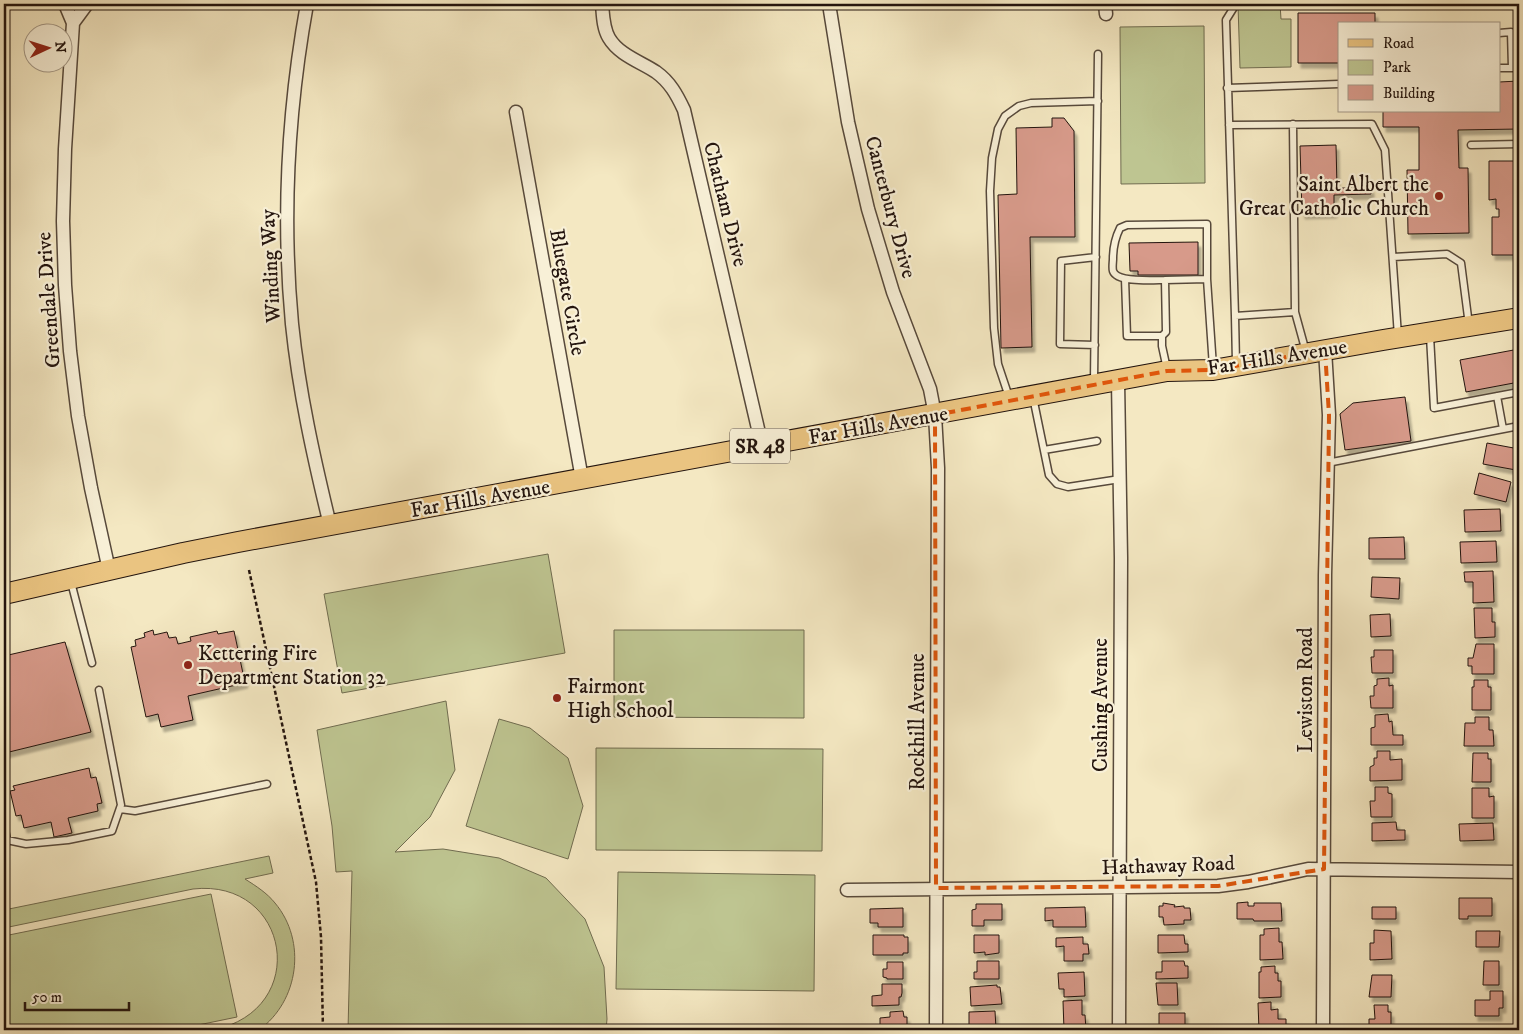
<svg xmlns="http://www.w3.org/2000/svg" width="1523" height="1034" font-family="'IM FELL DW Pica',serif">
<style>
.green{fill:#bec591;stroke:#706c50}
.building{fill:#d79a8a;stroke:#23140e;filter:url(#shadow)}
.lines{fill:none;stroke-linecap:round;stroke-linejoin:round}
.service-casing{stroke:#57493b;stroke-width:9}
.minor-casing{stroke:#57493b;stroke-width:15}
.primary-casing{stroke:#23140e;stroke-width:22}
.path{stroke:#23140e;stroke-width:2.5;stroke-dasharray:4 2.5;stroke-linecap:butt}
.service{stroke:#f8f0d7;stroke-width:6}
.minor{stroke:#f8f0d7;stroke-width:12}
.primary{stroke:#eac481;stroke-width:20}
.marked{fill:none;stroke:#de560c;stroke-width:4;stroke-dasharray:10 6;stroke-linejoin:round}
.poi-dot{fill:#8f2418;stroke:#f8f0d7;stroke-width:2}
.labels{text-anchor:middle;stroke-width:4.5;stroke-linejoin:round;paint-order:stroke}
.shield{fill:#f8f0d7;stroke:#63564a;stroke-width:1}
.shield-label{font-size:20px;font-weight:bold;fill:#23140e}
.poi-label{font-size:21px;fill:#23140e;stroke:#f8f0d7;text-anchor:start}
.street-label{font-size:21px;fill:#23140e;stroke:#f8f0d7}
</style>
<defs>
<filter id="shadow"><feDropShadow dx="3" dy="5" stdDeviation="1" flood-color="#0004"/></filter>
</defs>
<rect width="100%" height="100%" fill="#f4e8c2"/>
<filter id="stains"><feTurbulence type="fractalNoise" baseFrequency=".004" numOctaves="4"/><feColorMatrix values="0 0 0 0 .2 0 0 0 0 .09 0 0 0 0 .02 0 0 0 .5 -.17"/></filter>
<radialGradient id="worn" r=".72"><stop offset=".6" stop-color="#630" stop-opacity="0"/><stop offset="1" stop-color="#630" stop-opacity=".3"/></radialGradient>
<path class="green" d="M1280,4L1281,19H1291V67L1240,68L1238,5Z
M1204,26L1205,183L1121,184L1120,27Z
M548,554L565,653L342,693L324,594Z
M614,630H804V718L614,717Z
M446,701L455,770L430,817L395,852L443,849L499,858L546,878L585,919L604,967L607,1019L606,1030H348L352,871L336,872L332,826L317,730Z
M499,719L530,728L568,758L583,806L568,859L466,826Z
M596,748L823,749L822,851L596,850Z
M269,856L273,873L245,879C256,886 267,893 275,903C307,941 299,1001 259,1030H213C312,1010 290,878 193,889L4,928V910Z
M618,872L815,875L814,991L616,989Z
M211,894L237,1017L174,1030H7L4,1012V936Z"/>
<path class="building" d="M1298,13H1375V24H1339V63H1298Z
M1519,81V129L1458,130L1459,168H1468L1469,233L1408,234L1407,170H1419V127H1383V111H1499V82Z
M1052,118H1064L1074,131L1075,237H1030L1032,347L1001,348L998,195L1017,194L1016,128L1052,127Z
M1336,145L1337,188H1371V194L1334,195V213L1302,214L1300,146Z
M1489,161H1519V255H1492V217H1499V209H1496V199L1489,200Z
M1198,242V275H1138V271H1130L1129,243Z
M1519,349V382L1466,392L1460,360Z
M1405,397L1411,441L1345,450L1340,414L1353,403Z
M1487,443L1519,449L1516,470L1483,464Z
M1479,473L1511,482L1506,502L1474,494Z
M1500,509L1501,531L1465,532L1464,510Z
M1404,537L1405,559H1369V538Z
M1496,541L1497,562L1461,563L1460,542Z
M1493,571L1494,602L1473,603V582H1465L1464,572Z
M1372,577L1400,578L1399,599L1371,597Z
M1474,608H1492V622H1495V637L1475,638Z
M1390,614L1391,636L1371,637L1370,615Z
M153,630L154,635L167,632L169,638L176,637L178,644L191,641L190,637L217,631L218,634L234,631L245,683L188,696L193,720L161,727L158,714L146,717L131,647L136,646L135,640L145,637L144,633Z
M65,642L91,732L5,753L4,656Z
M1476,644H1494V674H1472V666H1468V658H1473Z
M1374,650H1393V673H1372L1371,657H1374Z
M1389,678V686L1393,685V708H1371L1370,696H1374V686L1377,685V679Z
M1474,680H1488V687H1491V710H1472V687H1474Z
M1388,714L1389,722L1392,721L1393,735H1403V745H1371V728L1375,727V715Z
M1475,717H1489V730H1493L1494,746H1464L1465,723H1475Z
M1377,751H1390V760L1402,759V780L1370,781V767L1374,765V758H1377Z
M1473,753H1488V759H1491V782H1472Z
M89,768L91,778L96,777L102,803L97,804L98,811L68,818L72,833L54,837L51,822L24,828L21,815L16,816L10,791L15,790L13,786Z
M1375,787H1388V793L1392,794V817H1371L1370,801H1375Z
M1472,788H1489V797L1494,796V818H1472Z
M1396,822L1397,830H1405V840L1372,841V823Z
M1493,823L1494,840L1460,841L1459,824Z
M1459,898H1492V916H1468V919H1459Z
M1248,902V906H1254V903H1281L1282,921H1254L1253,919H1237V903Z
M1163,903L1175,905L1174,907L1184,906V908H1190L1191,920H1184V924L1164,925L1163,917H1159V906H1163Z
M976,904H1002V920H984V926H972V910L976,909Z
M1085,907L1086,927H1053V920L1045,921V908Z
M1372,907H1396V919H1372Z
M903,908V927H878V923H870V909Z
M1279,928V942H1282L1283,959L1260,960V935H1264V929Z
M1374,930L1391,931L1392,959L1370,960V943H1374Z
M1476,931H1500L1499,947H1476Z
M873,935H904V937H908V953H903V955H873Z
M974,935H999V953L985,955V952L974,953Z
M1158,935H1184L1185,944H1188V952L1158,953Z
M1083,937V944H1088L1089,954H1083V961H1064V946L1056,947V938Z
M977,961H999V979H974V972H977Z
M1162,961H1184L1185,966H1188V978L1156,979V972H1162Z
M1484,961H1499V985H1483Z
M887,962H903V979H887V978L883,977V969H887Z
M1275,966V973H1278V981H1281V997L1259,998V972H1261V967Z
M1084,972L1085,996L1064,997V989H1059L1058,973Z
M1372,975H1392L1391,997H1369Z
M1156,983H1177L1178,1005H1158Z
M882,984H902V993L901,997H899V1005L872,1006V996L882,995Z
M997,985V987H1000L1002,1004L971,1006L970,987Z
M1490,991H1503V1008H1499V1016H1475V1000H1490Z
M1082,1000V1015H1085L1086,1030H1064L1063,1001Z
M1271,1002V1010L1278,1009V1019H1286V1030H1259L1258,1003Z
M1374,1005H1388V1012H1391V1030H1369V1019H1375Z
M903,1011L904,1017H907V1025H903L904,1030H877V1025H880V1018L890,1017V1012Z
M995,1011L996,1029L969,1030V1012Z
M1159,1013H1185V1030H1159Z"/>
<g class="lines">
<defs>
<path id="service" d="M1236,4L1226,20L1235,316L1295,312
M1499,33L1511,32L1512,68
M1499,68H1519
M1227,88L1339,84
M1293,124L1295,312L1306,352
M1229,125L1372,124L1385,150L1398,336
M1471,145L1519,144
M1393,257L1447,254L1461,263L1469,325
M1125,279L1127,336H1162
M1207,279L1213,367
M1165,280L1207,279V224L1127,225L1120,228C1115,238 1113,248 1113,259C1113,262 1112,267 1113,271C1117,283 1154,280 1165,280L1166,332L1162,336V346L1167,369
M1235,316L1236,363
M1430,336L1434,408L1519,392
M1095,345L1060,344L1061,261L1096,257
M1094,381L1098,54
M1497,396L1503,429
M1009,397L998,364L994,328L990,191L992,158L998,129L1005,116L1019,106L1031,103L1098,101
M1033,397L1049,475L1057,484L1068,487L1120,479
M1044,450L1097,441
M1327,463L1519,426
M71,582L92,663
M120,809L135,811L267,784
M4,824L7,840L26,844L68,840L112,831L121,805L99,690"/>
<path id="minor" d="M65,4L73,23
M87,4L73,23L65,149L63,221L65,285L70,351L78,416L91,488L109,570
M307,4C288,109 282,217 292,324C299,392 314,459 330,525
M602,4C603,15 603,28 609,38C619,55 641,62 656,72C670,82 677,95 684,110L762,446
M829,4L848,122L868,209L893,292L930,389L935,415L938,468L936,1030
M1105,4L1106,14
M516,112L582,479
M1118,381L1121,558L1119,1030
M847,890L1218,886L1248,882L1308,869L1519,872
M1323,1030L1325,575L1329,415L1325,350"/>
<path id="primary" d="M4,594L183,553L238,542L1167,371L1213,370L1383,340L1519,318"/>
</defs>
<use href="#service" class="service-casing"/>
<use href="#minor" class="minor-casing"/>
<use href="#primary" class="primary-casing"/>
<path class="path" d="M249,570L316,882L321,937L323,1030"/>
<use href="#service" class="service"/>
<use href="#minor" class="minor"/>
<use href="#primary" class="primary"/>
</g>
<path class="marked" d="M1325,350L1329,415L1324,869L1218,886L936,888L935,415L1167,371L1213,370Z"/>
<g class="poi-dot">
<circle cx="1439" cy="196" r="5"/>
<circle cx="188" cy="665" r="5"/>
<circle cx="557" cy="698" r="5"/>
</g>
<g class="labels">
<rect class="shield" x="730" y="428.5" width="60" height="35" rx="4"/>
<g class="shield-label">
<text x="760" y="453">SR 48</text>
</g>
<g class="poi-label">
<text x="1429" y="191" text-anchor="end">Saint Albert the<tspan x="1429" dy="24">Great Catholic Church</tspan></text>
<text x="198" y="660">Kettering Fire<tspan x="198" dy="24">Department Station 32</tspan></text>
<text x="567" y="693">Fairmont<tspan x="567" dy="24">High School</tspan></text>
</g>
<g class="street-label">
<text transform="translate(726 204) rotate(76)" y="7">Chatham Drive</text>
<text transform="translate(891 207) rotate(75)" y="7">Canterbury Drive</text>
<text transform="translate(270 266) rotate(-93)" y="7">Winding Way</text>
<text transform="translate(568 292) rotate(80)" y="7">Bluegate Circle</text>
<text transform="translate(48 300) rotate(-94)" y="7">Greendale Drive</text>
<text transform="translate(1277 357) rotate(-9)" y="7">Far Hills Avenue</text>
<text transform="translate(878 425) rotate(-10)" y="7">Far Hills Avenue</text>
<text transform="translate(480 498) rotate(-10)" y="7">Far Hills Avenue</text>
<text transform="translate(1305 690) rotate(-90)" y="7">Lewiston Road</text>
<text transform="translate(1100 705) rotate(-90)" y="7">Cushing Avenue</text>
<text transform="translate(917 722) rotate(-90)" y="7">Rockhill Avenue</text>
<text transform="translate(1168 865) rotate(-2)" y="7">Hathaway Road</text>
</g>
</g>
<rect width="1523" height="1034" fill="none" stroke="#f4e8c2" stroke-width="20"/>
<rect x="5" y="5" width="1513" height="1024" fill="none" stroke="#23140e" stroke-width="2.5"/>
<rect x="10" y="10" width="1503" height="1014" fill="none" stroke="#23140e"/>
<rect x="1338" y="22" width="162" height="90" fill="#f8f0d7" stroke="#a39887"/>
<rect x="1348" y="39" width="25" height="8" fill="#eac481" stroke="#a39887"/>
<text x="1383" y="48" font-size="15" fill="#23140e">Road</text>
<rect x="1348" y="60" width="25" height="15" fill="#bec591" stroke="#a39887"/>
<text x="1383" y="72" font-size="15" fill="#23140e">Park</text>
<rect x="1348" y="85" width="25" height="15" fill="#d79a8a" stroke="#a39887"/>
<text x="1383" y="98" font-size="15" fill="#23140e">Building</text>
<g transform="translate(48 48) rotate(86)"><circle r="24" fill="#f8f0d7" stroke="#a39887"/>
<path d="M0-4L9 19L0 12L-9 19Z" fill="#8f2418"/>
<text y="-8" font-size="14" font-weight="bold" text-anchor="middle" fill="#23140e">N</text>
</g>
<path d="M25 1002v8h104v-8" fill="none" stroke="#23140e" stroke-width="2.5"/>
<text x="32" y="1002" font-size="15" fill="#23140e" stroke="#f8f0d7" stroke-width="4" paint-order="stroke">50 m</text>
<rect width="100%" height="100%" filter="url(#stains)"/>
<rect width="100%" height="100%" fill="url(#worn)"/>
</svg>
